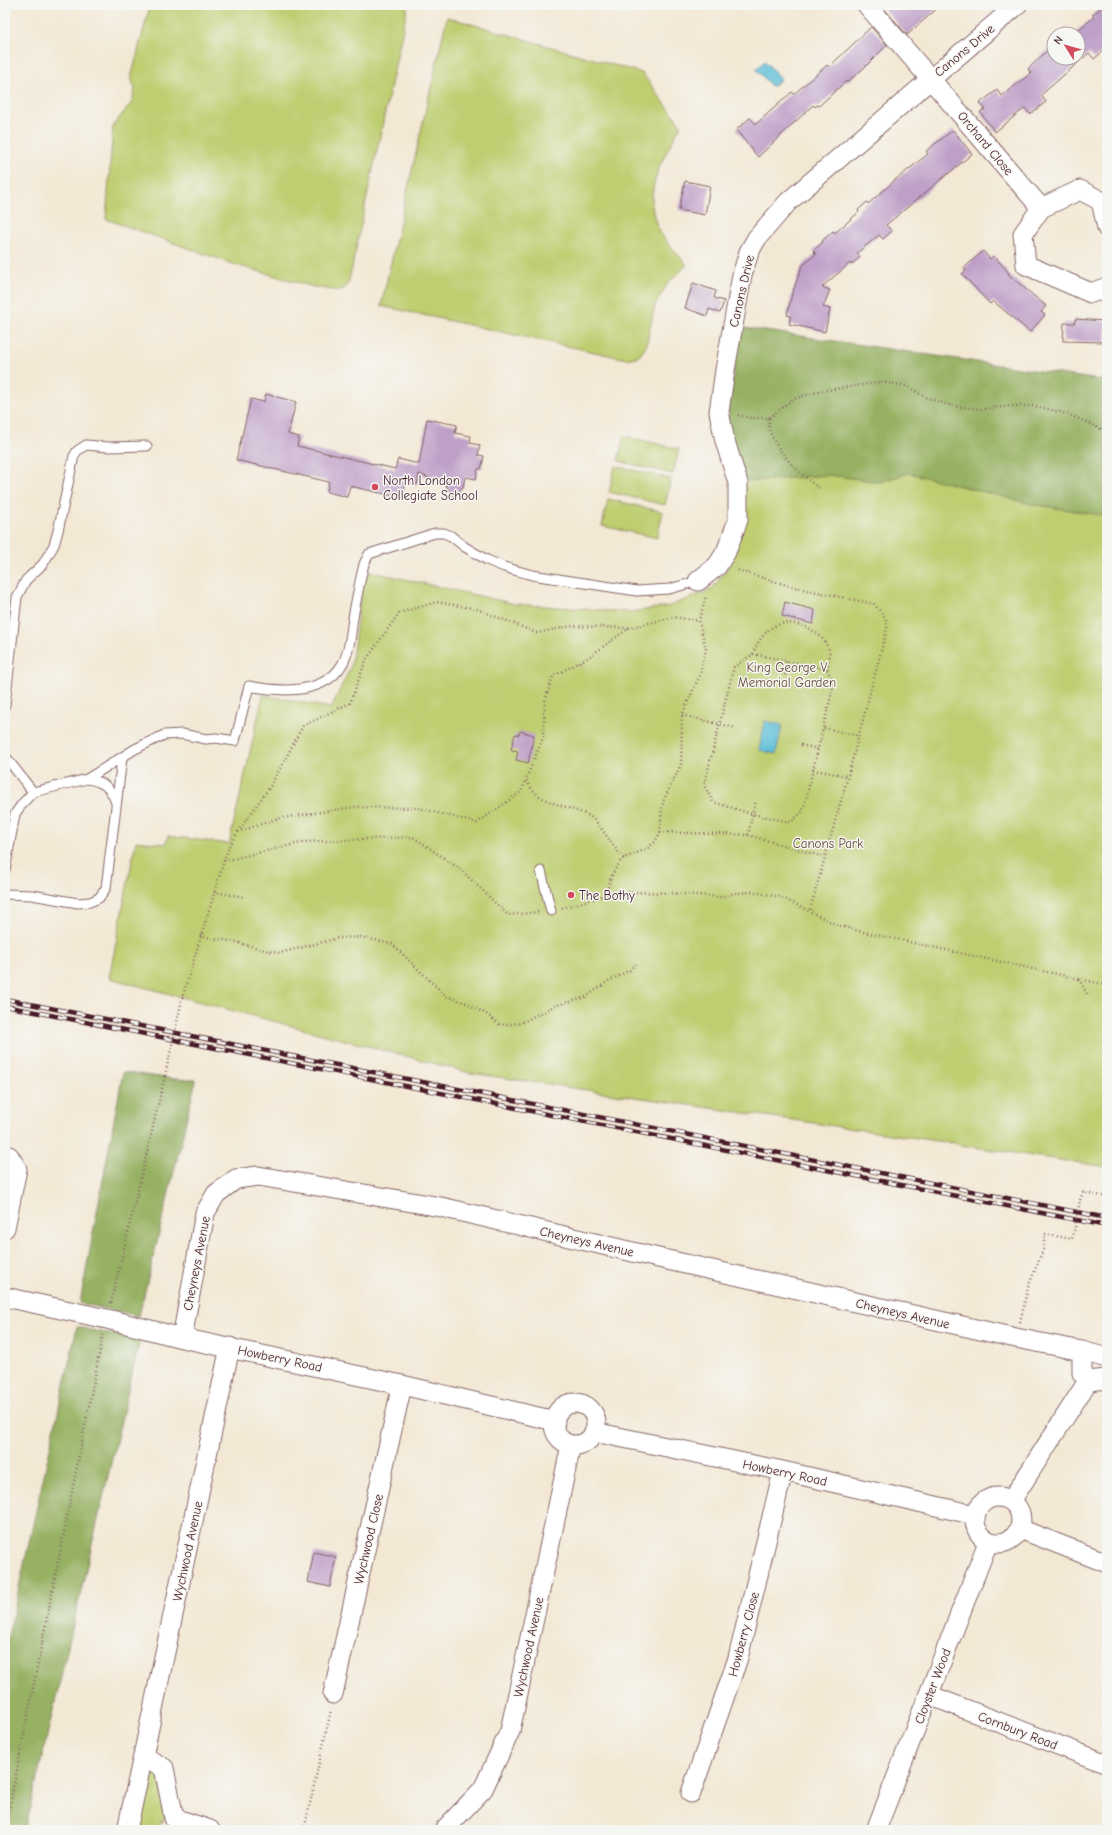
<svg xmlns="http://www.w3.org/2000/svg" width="1112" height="1835" font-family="'Comic Neue',sans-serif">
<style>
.green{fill:#bece70;stroke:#84764e}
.forest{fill:#96b162;stroke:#706846}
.water{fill:#59bed7;stroke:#526e81}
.building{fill:#be9fc7}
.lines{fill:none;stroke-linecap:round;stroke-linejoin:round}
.service-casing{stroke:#856566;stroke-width:11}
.minor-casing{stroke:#856566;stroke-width:21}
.path{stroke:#856566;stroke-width:2.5;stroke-dasharray:1 3;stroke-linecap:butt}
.service{stroke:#fff;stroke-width:9}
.minor{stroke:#fff;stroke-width:19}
.rail-casing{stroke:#4a1f2b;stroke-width:4.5}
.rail{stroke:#f6f6f2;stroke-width:3;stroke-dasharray:9;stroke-linecap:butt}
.path-bridge{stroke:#856566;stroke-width:2.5;stroke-dasharray:1 3;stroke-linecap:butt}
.poi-dot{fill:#d1495b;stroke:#f6f6f2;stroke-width:1.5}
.labels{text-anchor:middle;stroke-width:3;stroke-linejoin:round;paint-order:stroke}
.street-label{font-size:13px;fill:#4a1f2b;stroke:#f6f6f2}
.poi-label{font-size:13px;fill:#4a1f2b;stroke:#f6f6f2;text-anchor:start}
.park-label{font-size:13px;fill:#674b3c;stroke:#f6f6f2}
</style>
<rect width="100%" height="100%" fill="#f6f6f2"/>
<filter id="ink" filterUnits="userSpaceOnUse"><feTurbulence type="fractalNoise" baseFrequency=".025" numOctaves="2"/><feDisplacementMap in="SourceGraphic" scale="8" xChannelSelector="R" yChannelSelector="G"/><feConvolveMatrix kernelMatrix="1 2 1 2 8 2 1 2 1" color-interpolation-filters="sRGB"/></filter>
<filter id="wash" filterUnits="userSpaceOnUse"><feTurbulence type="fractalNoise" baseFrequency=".012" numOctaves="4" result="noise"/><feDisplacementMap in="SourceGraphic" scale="16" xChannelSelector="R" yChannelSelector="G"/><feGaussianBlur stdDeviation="0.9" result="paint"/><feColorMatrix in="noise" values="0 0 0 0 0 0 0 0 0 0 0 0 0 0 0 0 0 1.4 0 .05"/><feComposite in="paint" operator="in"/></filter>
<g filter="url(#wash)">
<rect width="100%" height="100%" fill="#f3e8d4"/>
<path class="green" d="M150,5H408L349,281L345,288L339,291L314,287L233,264L106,219L113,126L132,102L135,89L131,78Z
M447,17L642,73L681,125C664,158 642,188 657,226C663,240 677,253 687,265L668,283L655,305L646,347L639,356L627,359L381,306Z
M1107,385V1167L960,1145L952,1142L951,1143L470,1073L109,978L136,841L166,844L168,836L229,844L263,695L331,708L351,666L364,570L515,604L630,612L670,606L712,589L728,568L743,482Z
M624,436L679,449L673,474L618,461Z
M615,466L671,479L665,505L609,492Z
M608,499L663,512L657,538L602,526Z
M149,1773H159L166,1816L155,1830H134Z"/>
<path class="forest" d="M739,327L1107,381V516L1031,504L909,473L880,482L829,475L743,482L727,425Z
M123,1072L174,1079L196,1080L139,1316L80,1303Z
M77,1327L140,1340L25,1830H5V1650Z"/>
<path class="water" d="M765,61L781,79L772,87L756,69Z
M765,721L782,725L776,754L759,750Z"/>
<g id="blocks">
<path class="building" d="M881,5H941L907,35Z
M1104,5H1107V48L1094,59L1089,53L1041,95L1046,102L1030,114L1025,108L995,132L980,112L985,109L980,103L997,90L1002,96L1031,73L1028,69L1054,44V58H1078V34H1073L1094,17L1092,15Z
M871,27L887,45L864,68L847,82L846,81L819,106L817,105L815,107L813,105L758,157L736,130L750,118L756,124L792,92L794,94L827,65L829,67Z
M953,130L972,154L886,225L892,231L883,239L879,235L857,253L860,257L851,265L850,263L822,287L830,290L823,307L830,309L825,332L789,324L791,316L787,315L792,294L802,266L816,254L813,251L823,242L822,241L833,231L835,233L859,212L858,210L867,202L868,204L894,181L928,154L926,151Z
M685,181L710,186L705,215L679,210Z
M983,251L990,259L994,256L1009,273L1008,274L1046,306L1041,312L1045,315L1030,332L993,301L990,304L962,274L966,271L964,268Z
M693,283L716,291L714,298L724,301L720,313L709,309L707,316L685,308Z
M1075,319L1106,321L1105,342L1063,341L1064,323H1075Z
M266,394L296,402L288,434L299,437L297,446L395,469L398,459L419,464L427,419L457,425L455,433L471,436L470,443L480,445L478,455L484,456L481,469H478L476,479L465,477L463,487L454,496L447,488L446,484L419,474L417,485L406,482L402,498L350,486L347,497L327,492L329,482L236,460L251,399L264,402Z
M785,602L815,610L813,624L782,616Z
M520,731L534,735L528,763L516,760L518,751L511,750L515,734L519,735Z
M314,1552L336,1557L330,1587L308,1582Z"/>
</g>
</g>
<g filter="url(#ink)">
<use href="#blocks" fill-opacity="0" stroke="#856566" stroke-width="1"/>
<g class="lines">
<defs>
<path id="service" d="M5,705L17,597L26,580L43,564L54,545L58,531L74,456L77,451L86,445L108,447L147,446
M5,756L33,792
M87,779C102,781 111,787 116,803
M5,870L15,814L22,804L33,792L87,779L135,749L164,735L182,734L206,739L216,738L235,741L249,686C280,692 325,696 343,663C351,648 351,628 354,612C357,596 360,580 364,564L369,554L435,533H444L451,536L465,547L487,560L504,567L532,575L637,591L669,589L698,581
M541,871L551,911
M5,894L32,895L78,903L90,902L99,898L106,888L122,758"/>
<path id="minor" d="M867,5L1041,208
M1107,228L1101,201L1080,190L1041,208L1023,234L1026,265L1091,293L1107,287
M698,581L717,566L726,552L738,520V483L725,441L719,412L725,370L742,275L749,252L757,238L788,202L1017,5
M5,1155L9,1156L17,1169L5,1228
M5,1297L107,1319L182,1338L402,1385L555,1421
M182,1338L205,1213L216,1194L236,1179L258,1176L441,1207L654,1257L1016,1338L1082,1351L1107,1358
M1082,1351V1373L1088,1381L1107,1379
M554 1424a21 21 0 1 1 42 0a21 21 0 1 1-42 0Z
M594,1432L783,1471L975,1515
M975 1520a23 23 0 1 1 46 0a23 23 0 1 1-46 0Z
M1011,1501L1088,1381
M1020,1529L1107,1563
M333,1694L402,1385
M929,1695L1107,1764
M691,1793L738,1658L783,1471
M127,1830L143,1756
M210,1830L174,1818L164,1768L143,1756L230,1347
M444,1830L483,1789L510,1731L571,1445
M876,1830L988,1542"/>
</defs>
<use href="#service" class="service-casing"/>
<use href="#minor" class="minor-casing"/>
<path class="path" d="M738,415L751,418H769L793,399L820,391L882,382L907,386L925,397L952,406L981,409L1012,406H1035L1068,414L1103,430H1107
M769,418C764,441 801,476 819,488
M734,569L793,587L874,604L883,614L888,625L848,776L810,910
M753,654L827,669L834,683L803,811L791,822L752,814L713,802L704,785L734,667Z
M753,654C763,627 781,616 808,628C817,633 826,640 829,650C831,655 828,664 827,669
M785,675L787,661
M682,715L736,728
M824,728L859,736
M801,745L818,749
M813,770L848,776
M238,832L271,785L303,726L350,703L366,660L399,613L437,602L477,609L537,633L572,626L629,628
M660,832L748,835L824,857
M748,835L756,800
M624,858C611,846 604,828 591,817C588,815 583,813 580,812C560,804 535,802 526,779L543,738L545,701L553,676L586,659L629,628L674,617L699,621
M224,861L304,842L413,837L460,869L508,915L539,912
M214,892L245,897
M606,895L611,877L619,863L624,858L647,849L655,842L660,832L662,808L664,799L681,765L682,715L699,677L706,649L699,621L706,596
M562,908L606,895L624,892L672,893L721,897L735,893L752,892L781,897L837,925L859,931L1107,985
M200,936L237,942L264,950L280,953L338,938L361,937L392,944L446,996L466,1003L485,1013L500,1025L521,1023L554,1006L586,997L607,982L630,970L635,964
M1079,979L1087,994
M183,995L224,861L230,845L238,832L276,819L354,807L419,808L477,823L521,792L526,779
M1080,1200L1083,1192L1107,1197
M111,1303L165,1076
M1020,1322L1028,1287L1043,1250L1045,1234L1072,1239L1075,1227
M5,1830L103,1335
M304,1830L331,1710"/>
<use href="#service" class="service"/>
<use href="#minor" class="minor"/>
<defs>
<path id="rail" d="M5,999L1107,1218
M5,1006L1107,1226"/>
</defs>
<use href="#rail" class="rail-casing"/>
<use href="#rail" class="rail"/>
<path class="path-bridge" d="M165,1076L183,995
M1075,1227L1080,1200"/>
</g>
</g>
<g class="poi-dot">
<circle cx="375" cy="487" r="4"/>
<circle cx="571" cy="895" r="4"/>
</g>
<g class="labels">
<g class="street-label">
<text transform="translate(964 50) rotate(-40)" y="5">Canons Drive</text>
<text transform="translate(986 143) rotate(50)" y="5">Orchard Close</text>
<text transform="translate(741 291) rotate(-77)" y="5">Canons Drive</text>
<text transform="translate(587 1241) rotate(13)" y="5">Cheyneys Avenue</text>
<text transform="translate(196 1263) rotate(-79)" y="5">Cheyneys Avenue</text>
<text transform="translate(903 1313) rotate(13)" y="5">Cheyneys Avenue</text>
<text transform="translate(280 1358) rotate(12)" y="5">Howberry Road</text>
<text transform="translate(785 1472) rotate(12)" y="5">Howberry Road</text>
<text transform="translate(368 1539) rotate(-77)" y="5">Wychwood Close</text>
<text transform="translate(187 1551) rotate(-78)" y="5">Wychwood Avenue</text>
<text transform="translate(743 1634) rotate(-75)" y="5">Howberry Close</text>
<text transform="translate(528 1647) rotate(-78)" y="5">Wychwood Avenue</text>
<text transform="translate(932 1686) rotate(-69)" y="5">Cloyster Wood</text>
<text transform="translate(1018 1730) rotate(21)" y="5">Cornbury Road</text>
</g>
<g class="poi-label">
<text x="383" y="485">North London<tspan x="383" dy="15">Collegiate School</tspan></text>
<text x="579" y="900">The Bothy</text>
</g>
<g class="park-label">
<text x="787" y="672">King George V<tspan x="787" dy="15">Memorial Garden</tspan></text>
<text x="828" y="848">Canons Park</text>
</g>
</g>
<rect width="1112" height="1835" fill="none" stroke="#f6f6f2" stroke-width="20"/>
<g transform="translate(1066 46) rotate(307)"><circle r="19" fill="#f6f6f2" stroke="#b1a0a2"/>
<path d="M0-3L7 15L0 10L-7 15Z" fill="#d1495b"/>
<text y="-6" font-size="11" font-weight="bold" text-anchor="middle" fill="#4a1f2b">N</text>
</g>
</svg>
